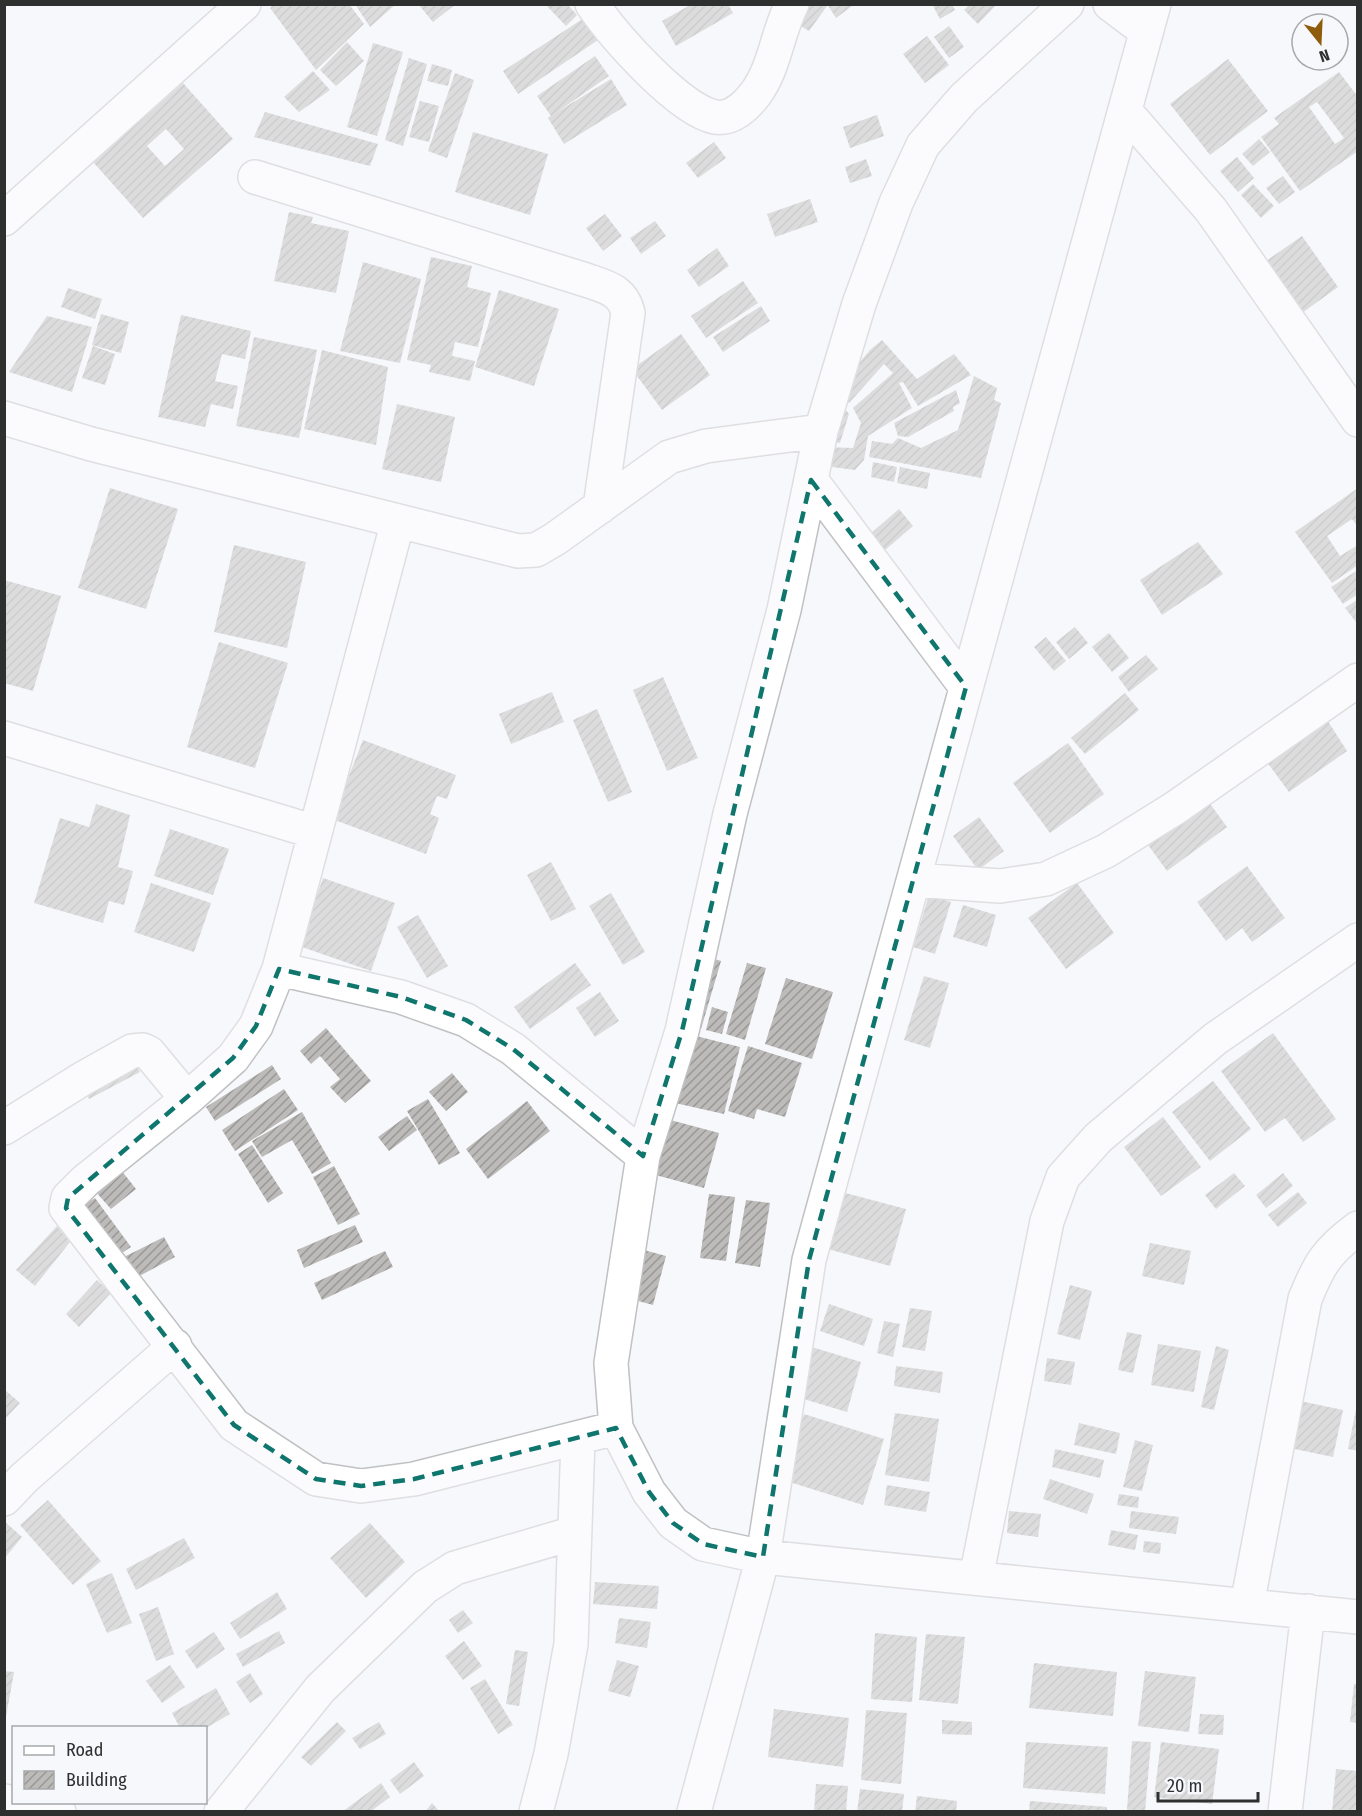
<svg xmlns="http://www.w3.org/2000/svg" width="1362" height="1816" font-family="'Fira Sans Condensed',sans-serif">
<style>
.building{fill:url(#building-hatch);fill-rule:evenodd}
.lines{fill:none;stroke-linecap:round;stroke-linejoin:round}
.minor-casing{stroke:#c0c1c3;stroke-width:36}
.minor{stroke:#fff;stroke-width:33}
.marked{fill:none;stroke:#0f766e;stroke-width:4.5;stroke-dasharray:12 8;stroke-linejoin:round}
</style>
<defs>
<pattern id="building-hatch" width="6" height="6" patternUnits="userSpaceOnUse" patternTransform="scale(1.5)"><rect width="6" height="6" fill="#bcbbb9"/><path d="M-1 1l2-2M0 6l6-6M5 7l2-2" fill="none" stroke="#999897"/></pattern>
</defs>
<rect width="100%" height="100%" fill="#f7f8fb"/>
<path class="building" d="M274,4H349L364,24L316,70L270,8Z
M355,4H396L370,27Z
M418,4H456L433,22Z
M545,4H567L577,15L566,26Z
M692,4H728L733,13L676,46L662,21Z
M803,4L827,6L809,31L794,22Z
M827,4H850L852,6L836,18Z
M932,4H952L955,10L940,19Z
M970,4H997L978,24L964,10Z
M584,18L598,40L518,94L503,71Z
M949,26L964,47L949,58L934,37Z
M927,36L949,65L925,83L903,54Z
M347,42L364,61L336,86L320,70Z
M373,43L403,52L377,136L347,127Z
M595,56L609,76L557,112L611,79L627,105L564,144L548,118L551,116L537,96Z
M409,58L427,64L403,146L385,140Z
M1228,59L1268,111L1210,155L1170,104Z
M432,64L452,70L448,86L427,81Z
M313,71L330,90L299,112L284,97Z
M1339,72L1358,97V151L1300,191L1261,137L1279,124L1274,118ZM1317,102L1344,138L1335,144L1309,107Z
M455,73L474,80L447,158L428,151Z
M183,83L233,139L143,218L93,162ZM166,129L184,149L165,166L147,146Z
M420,101L439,106L429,142L409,137Z
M265,112L378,144L370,166L254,137Z
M877,115L884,136L850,148L843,127Z
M473,132L548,154L530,215L455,192Z
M1259,139L1270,152L1253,166L1242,154Z
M714,142L726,158L698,178L686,163Z
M1237,157L1254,178L1238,192L1220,171Z
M866,159L872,176L850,183L845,167Z
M1283,176L1295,192L1279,204L1266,188Z
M1253,184L1274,206L1261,218L1241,195Z
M810,199L818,222L775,237L767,214Z
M289,212L313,217L311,223L349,231L336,293L274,281Z
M605,214L622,236L603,251L586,228Z
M655,221L666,236L641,254L630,238Z
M1302,236L1338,287L1302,313L1266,261Z
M717,248L729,266L699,287L687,270Z
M431,257L472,266L467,287L491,293L478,347L455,342L452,356L475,361L470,381L429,372L431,365L407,360Z
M363,262L421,279L400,363L340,351Z
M743,281L758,303L706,338L691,316Z
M68,288L102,299L95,319L61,307Z
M499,290L559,309L534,386L475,367Z
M761,306L770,321L723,352L713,337Z
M101,314L129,322L121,353L92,345Z
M181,315L251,331L245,359L222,354L215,381L238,386L233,409L211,404L205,427L158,417Z
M47,316L92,327L72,392L9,372Z
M681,334L710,375L662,410L632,369Z
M254,337L317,350L299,438L236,426Z
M882,340L917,379L954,354L971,375L918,406L903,382L899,383L912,408L868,436L864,460L855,470L817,465L824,447L853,448L861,423L853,408L893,373L884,364L849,403L836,390L870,350Z
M93,346L115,354L105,385L82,378Z
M322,350L388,367L376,445L304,429Z
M974,376L997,388L994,400L1001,403L981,478L869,457L872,441L892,444L898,438L921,448L958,430Z
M956,390L960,403L953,407L954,411L908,437L898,436L894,423Z
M837,398L849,414L840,443L820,440Z
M397,404L455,417L441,482L382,469Z
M873,462L897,467L894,482L871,477Z
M900,467L930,473L927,489L897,483Z
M110,488L178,509L146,609L78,588Z
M1358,488V527L1352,519L1327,536L1340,556L1358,545V565L1332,583L1295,532Z
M899,509L913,526L877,557L863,540Z
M1198,542L1223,574L1162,615L1140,580Z
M234,545L306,562L287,648L214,632Z
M1358,570V594L1343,604L1331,587Z
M4,580L61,596L33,691L4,683Z
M1358,599V621L1356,622L1345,608Z
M1075,627L1088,643L1069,659L1056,642Z
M1109,633L1129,658L1112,672L1092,647Z
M1046,637L1066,661L1054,671L1034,647Z
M219,642L288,663L255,768L187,747Z
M1146,655L1158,669L1129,692L1118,677Z
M663,677L698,758L667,771L633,690Z
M552,692L564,722L511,744L499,714Z
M1125,693L1139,710L1085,754L1071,738Z
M597,709L632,792L608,802L573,720Z
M1322,712L1347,751L1289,792L1261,754Z
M363,740L456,775L447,799L437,796L430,814L439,818L426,854L332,819Z
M1068,743L1104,794L1050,833L1013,783Z
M1208,801L1227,827L1167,871L1148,845Z
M96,804L130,815L118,867L133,871L124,905L109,901L103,923L34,903L60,818L89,827Z
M979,817L1004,851L978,870L953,836Z
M170,829L229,849L213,895L154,876Z
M551,862L576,909L551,921L527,875Z
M1247,866L1285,918L1252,942L1242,928L1226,941L1197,902Z
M323,878L395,903L371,971L299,946Z
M151,883L211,903L194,952L134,932Z
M1077,883L1114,933L1066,969L1028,918Z
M611,893L645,952L623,965L589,906Z
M929,895L951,902L935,954L913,947Z
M963,905L996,915L987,947L953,937Z
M418,915L448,966L427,978L397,927Z
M708,957L721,961L701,1029L687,1025Z
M575,963L591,985L530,1029L514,1007Z
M747,963L766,968L745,1040L726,1034Z
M924,976L949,983L930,1048L904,1040Z
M786,978L833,992L812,1059L765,1044Z
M600,992L619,1021L595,1037L576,1008Z
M712,1007L728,1012L722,1034L706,1030Z
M326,1028L371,1081L345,1103L330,1087L340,1079L320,1056L311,1064L300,1051Z
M1273,1033L1336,1119L1303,1142L1285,1118L1265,1132L1221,1071Z
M692,1035L740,1047L724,1114L675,1103Z
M748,1046L802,1063L785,1117L757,1109L754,1119L728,1111Z
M130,1055L140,1072L89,1099L80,1082Z
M272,1065L281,1079L215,1121L206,1107Z
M452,1073L468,1092L446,1111L429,1092Z
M1213,1081L1251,1129L1210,1161L1172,1112Z
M284,1089L298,1110L235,1151L222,1130Z
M428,1099L460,1153L439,1165L407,1111Z
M527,1101L550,1131L488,1179L466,1149Z
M302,1112L331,1163L312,1174L292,1140L262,1157L252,1141Z
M407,1116L417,1130L389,1151L378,1137Z
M1163,1117L1201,1167L1161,1196L1124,1147Z
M663,1118L719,1133L704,1188L648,1173Z
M252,1145L283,1193L268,1203L238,1154Z
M334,1166L360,1214L338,1225L313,1177Z
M121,1170L136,1189L111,1209L95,1191Z
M1234,1173L1245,1186L1216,1209L1205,1195Z
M1283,1173L1293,1186L1266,1208L1256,1195Z
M838,1191L906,1209L890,1266L824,1248Z
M1298,1192L1307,1203L1278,1227L1268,1215Z
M709,1194L735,1197L726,1261L700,1258Z
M95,1198L131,1247L114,1258L77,1209Z
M746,1200L770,1203L760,1267L735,1263Z
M355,1225L363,1242L304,1268L297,1250Z
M57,1226L70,1242L35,1286L16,1270Z
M164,1237L175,1257L130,1281L118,1260Z
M1150,1243L1191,1251L1184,1285L1142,1276Z
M644,1250L666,1256L653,1305L631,1299Z
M385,1251L393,1267L322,1300L314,1283Z
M97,1280L111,1293L79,1327L66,1314Z
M1070,1285L1092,1291L1080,1340L1057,1334Z
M829,1304L873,1319L864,1346L820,1331Z
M910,1308L932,1311L925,1351L902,1347Z
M884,1321L900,1324L893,1357L877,1353Z
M1127,1332L1142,1335L1133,1373L1118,1370Z
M1158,1344L1201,1351L1194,1392L1151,1385Z
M1216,1346L1229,1350L1214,1410L1201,1407Z
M812,1347L861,1362L847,1412L797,1397Z
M1047,1358L1075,1362L1071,1385L1044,1381Z
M896,1366L943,1372L940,1393L894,1386Z
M4,1389L20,1403L4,1420Z
M1300,1401L1343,1410L1333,1457L1290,1448Z
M1356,1409H1358V1451L1348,1449Z
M895,1413L939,1419L929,1482L885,1475Z
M804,1414L884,1439L863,1505L783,1480Z
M1079,1423L1120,1433L1116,1454L1074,1445Z
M1135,1440L1153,1445L1142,1491L1123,1487Z
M1055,1449L1104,1460L1100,1478L1052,1467Z
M1050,1479L1094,1494L1087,1514L1043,1499Z
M887,1485L930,1492L926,1512L884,1505Z
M1119,1494L1139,1497L1138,1508L1117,1505Z
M48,1500L101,1561L73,1585L20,1525Z
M1009,1511L1041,1514L1038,1537L1007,1533Z
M1131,1511L1179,1517L1176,1534L1129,1528Z
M4,1521L22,1537L4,1559Z
M370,1523L405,1562L366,1598L330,1558Z
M1111,1530L1138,1535L1135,1550L1108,1545Z
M184,1538L195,1558L136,1590L126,1569Z
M1144,1541L1161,1543L1160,1554L1143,1552Z
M112,1573L132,1623L107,1633L86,1584Z
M595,1582L659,1586L657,1609L593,1604Z
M277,1592L287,1609L240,1639L230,1623Z
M158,1607L174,1654L156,1661L139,1614Z
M463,1610L473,1623L458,1633L449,1620Z
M619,1618L651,1622L647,1648L615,1643Z
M279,1631L285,1643L243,1667L236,1654Z
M214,1632L225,1649L197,1669L185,1651Z
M875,1633L917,1637L912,1702L871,1699Z
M926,1634L965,1637L958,1704L919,1700Z
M464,1641L482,1666L463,1680L445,1656Z
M515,1650L528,1652L519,1706L506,1704Z
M617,1660L639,1666L630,1697L608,1691Z
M1034,1663L1117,1672L1113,1716L1029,1708Z
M170,1665L185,1687L162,1703L146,1681Z
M4,1671L14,1672L6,1717L4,1716Z
M1145,1671L1196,1677L1189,1732L1138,1726Z
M250,1673L263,1694L250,1703L236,1682Z
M485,1679L513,1725L498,1734L470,1688Z
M1354,1684H1358V1723L1350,1722Z
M216,1688L230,1714L206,1728H180L172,1713Z
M774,1709L849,1718L843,1767L768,1757Z
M866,1710L907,1713L901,1784L861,1780Z
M1200,1714L1224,1715L1223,1735L1198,1734Z
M942,1720L972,1722V1735L942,1734Z
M337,1722L346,1731L311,1766L301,1757Z
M379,1722L386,1734L360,1749L352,1738Z
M1132,1741L1151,1742L1145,1812L1127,1810Z
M1026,1742L1108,1747L1105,1794L1023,1788Z
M1161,1742L1219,1749L1212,1804L1154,1797Z
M414,1762L424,1776L400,1794L390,1780Z
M1336,1769L1358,1771V1812H1332Z
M381,1783L390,1797L370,1812H342Z
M816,1784L848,1786L846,1812H814Z
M860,1789L904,1794L902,1812H857Z
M917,1796L957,1801L956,1812H915Z
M1030,1801L1107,1807V1812H1029Z
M432,1803L440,1812H425Z"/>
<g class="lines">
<defs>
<path id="minor" d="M592,4C613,35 679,110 715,117C732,120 747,105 756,93C775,67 777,33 792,4
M1067,4L964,98L923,145L896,203L859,304L821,431L784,610L730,814L682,1031L643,1156L611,1363L616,1428L649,1492L673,1523L703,1544L763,1557L1358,1617
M1110,4L1146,31
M1125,111L1211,210L1358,420
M255,177L586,280C606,287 623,290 628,313L600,507
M4,219L244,4
M4,418L91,444L518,551L536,550L555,539L669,457L706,446L821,431
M811,480L966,687
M398,521L279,969L256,1026L233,1058L187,1099L85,1181L68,1198L66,1208L234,1425L316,1479L361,1486L414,1479L616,1428
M4,738L315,832
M914,880L1000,886L1046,879L1106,851L1175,808L1358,680
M279,969L401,997L466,1020L513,1049L643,1156
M4,1128L82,1079L132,1051L143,1050L149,1053L187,1099
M4,1499L24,1478L175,1346
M976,1578L1047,1221L1063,1177L1098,1138L1215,1039L1358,940
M1247,1605L1305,1299C1319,1264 1327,1251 1358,1228
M4,1801L59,1812
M221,1812L320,1689L425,1587L455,1568L574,1533
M536,1812L551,1754L571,1644L578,1439
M694,1812L763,1557L809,1260L1154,4
M1285,1812L1308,1611"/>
</defs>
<use href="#minor" class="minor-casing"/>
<use href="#minor" class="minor"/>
</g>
<path d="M0 0H1362V1816H0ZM811,480L966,687L809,1260L763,1557L703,1544L673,1523L649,1492L616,1428L414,1479L361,1486L316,1479L234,1425L66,1208L68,1198L233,1058L256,1026L279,969L401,997L466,1020L513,1049L643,1156L682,1031Z" fill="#f7f8fb" fill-opacity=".55" fill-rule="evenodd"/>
<path class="marked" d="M811,480L966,687L809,1260L763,1557L703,1544L673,1523L649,1492L616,1428L414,1479L361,1486L316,1479L234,1425L66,1208L68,1198L233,1058L256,1026L279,969L401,997L466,1020L513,1049L643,1156L682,1031Z"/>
<rect width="1362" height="1816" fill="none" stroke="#2e2f2f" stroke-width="12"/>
<rect x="12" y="1726" width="195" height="78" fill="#f7f8fb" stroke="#a7a8a9" stroke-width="1.5"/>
<rect x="24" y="1746" width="30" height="9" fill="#ffffff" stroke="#a7a8a9" stroke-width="1.5"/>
<text x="66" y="1756" font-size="18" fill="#2e2f2f">Road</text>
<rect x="24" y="1771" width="30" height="18" fill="url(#building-hatch)" stroke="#a7a8a9" stroke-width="1.5"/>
<text x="66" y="1786" font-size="18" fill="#2e2f2f">Building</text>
<g transform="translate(1320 42) rotate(162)"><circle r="28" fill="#f7f8fb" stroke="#a7a8a9" stroke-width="1.5"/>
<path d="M0-4.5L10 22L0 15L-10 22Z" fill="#8f5c0c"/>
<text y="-9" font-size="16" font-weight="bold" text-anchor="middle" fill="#2e2f2f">N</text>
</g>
<path d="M1158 1792v9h100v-9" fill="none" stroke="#2e2f2f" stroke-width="3"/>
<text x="1167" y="1792" font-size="18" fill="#2e2f2f" stroke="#f7f8fb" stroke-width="4.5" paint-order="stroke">20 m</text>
</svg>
